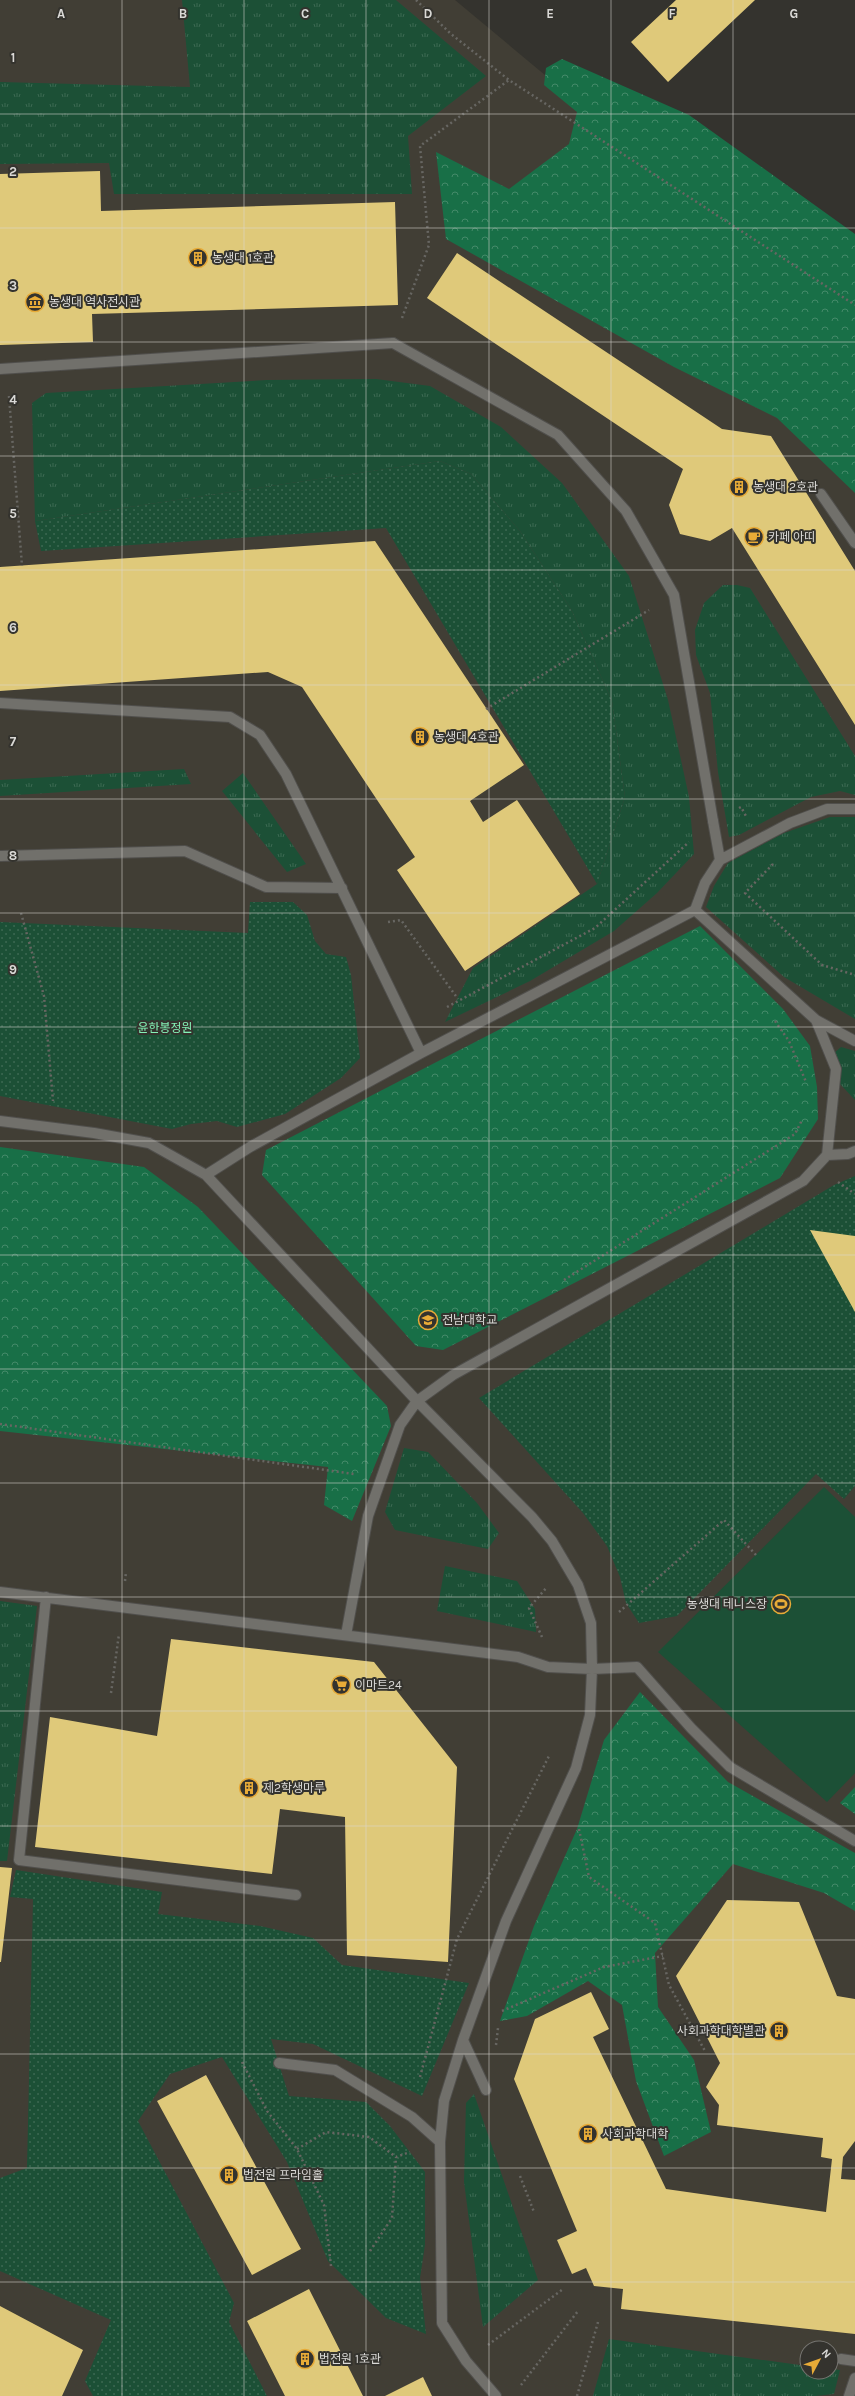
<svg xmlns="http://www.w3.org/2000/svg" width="855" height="2396" font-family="Karla,'Noto Sans KR',sans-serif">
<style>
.built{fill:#413e35;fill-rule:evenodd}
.grass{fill:url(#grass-tufts)}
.forest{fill:url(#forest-crowns)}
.park{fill:url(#park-dots)}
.garden{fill:#1c5036}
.building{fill:#dfc97a}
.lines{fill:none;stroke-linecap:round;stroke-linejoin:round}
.lane-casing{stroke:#504f4c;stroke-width:12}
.street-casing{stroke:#504f4c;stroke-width:12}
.path{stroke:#676662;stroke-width:2.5;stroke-dasharray:2 3;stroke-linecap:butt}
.lane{stroke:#71706b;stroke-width:10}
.street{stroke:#71706b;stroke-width:10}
.grid{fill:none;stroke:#dad9d6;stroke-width:1;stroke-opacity:0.55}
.labels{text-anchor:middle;stroke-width:4;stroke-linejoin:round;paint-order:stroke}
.poi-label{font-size:12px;fill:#dad9d6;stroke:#34332e;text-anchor:start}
.park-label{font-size:12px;fill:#84f2b6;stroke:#34332e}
.grid-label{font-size:13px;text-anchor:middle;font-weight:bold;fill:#dad9d6;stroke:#34332e;stroke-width:4;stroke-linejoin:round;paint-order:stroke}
</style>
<defs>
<pattern id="grass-tufts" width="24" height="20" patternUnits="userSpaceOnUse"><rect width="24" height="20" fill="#1c5036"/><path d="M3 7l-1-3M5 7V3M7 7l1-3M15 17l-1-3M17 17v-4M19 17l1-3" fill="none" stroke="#3c6952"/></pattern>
<pattern id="forest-crowns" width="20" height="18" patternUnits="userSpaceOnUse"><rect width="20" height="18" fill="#186f47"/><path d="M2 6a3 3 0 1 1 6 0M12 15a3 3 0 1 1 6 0" fill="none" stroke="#448a69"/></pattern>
<pattern id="park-dots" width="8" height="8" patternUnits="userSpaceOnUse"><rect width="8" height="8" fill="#1c5036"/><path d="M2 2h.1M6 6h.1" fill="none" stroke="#3c6952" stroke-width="1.8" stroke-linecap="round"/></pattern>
</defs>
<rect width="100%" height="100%" fill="#34332e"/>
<path class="built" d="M0,0H455L605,125L855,292V2396H0ZM807,2348H831V2372H807Z"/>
<path class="grass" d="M182,0H396L486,76L408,136L412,194H114L109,163L0,164V82L190,87Z
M376,379L430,386L501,427L562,483L629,576L668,700L689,797L694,854L657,893L614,931L530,981L445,1022L473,968L597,884L625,797L612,701L572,611L520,531L471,474L440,461L35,521L32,403L46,393L267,380Z
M723,585H737L750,588L855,756V795L840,791L811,797L739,835L729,837L718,772L710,693L696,655L695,630L704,603Z
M184,769L191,784L0,796V780Z
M243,773L306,864L287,872L222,791Z
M830,817H855V1019L784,977L706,907L714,886L728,863L784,833Z
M841,1047L855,1051V1100L840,1084L834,1053Z
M404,1448L428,1452L477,1503L499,1533L488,1549L395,1530L385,1512Z
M445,1566L517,1581L535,1609L536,1632L437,1611Z
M0,1601L37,1606L7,1861H0Z
M474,2094L538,2280L483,2327L464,2182L466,2103Z
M609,2339L807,2366V2372H831V2369L840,2370L834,2394L815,2396H593Z"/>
<path class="forest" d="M562,59L689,115L855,234V493L777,418L674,367L446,239L436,152L509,189L569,144L577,112L544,85L546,68Z
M700,926L783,1009L810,1046L817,1087L818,1119L780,1178L443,1350L416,1346L262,1175L266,1150Z
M0,1147L144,1167L198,1207L387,1406L391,1426L352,1521L324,1505L328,1467L0,1431Z
M640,1692L728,1782L855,1853V1911L824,1893L733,1864L655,1953L658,2007L694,2060L711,2132L664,2156L636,2081L622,2005L588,1981L527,2016L500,2021L534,1926L577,1829L604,1740Z
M855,1787V1814L840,1803Z"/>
<path class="park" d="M440,461L471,474L520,531L572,611L612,701L625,797L597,884L386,528L41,551L35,521Z
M250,902H293L307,915L315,941L326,954L346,957L351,975L360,1058L341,1078L285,1114L237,1127L217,1121L191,1124L172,1129L0,1096V922L248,933Z
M855,1176V1486L844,1499L816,1474L677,1616L639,1623L626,1603L620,1577L607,1546L583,1513L479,1398L834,1185Z
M16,1870L162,1892L158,1914L260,1926L313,1938L342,1965L469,1983L422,2096L313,2044L271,2039L289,2096L366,2102L390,2126L425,2172V2245L420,2278L426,2334L386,2318L328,2261L287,2162L222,2057L170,2074L138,2121L234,2303L229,2322L267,2396H93L85,2381L111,2320L0,2271V2178L27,2168L33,1899L10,1897Z"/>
<path class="garden" d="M824,1487L855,1517V1773L827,1802L658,1652Z"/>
<path class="building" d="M676,0H755L668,82L631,42Z
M100,171L101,211L395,202L398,305L92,314L93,342L0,345V174Z
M457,253L722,429L771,436L855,571V725L732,528L710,541L680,534L669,505L683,469L427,298Z
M375,541L524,765L470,801L483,822L517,800L580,894L465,971L397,870L415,857L302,687L268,672L0,691V567Z
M810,1230L855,1236V1312Z
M171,1639L374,1662L457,1767L448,1962L347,1955L345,1817L280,1809L272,1874L35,1847L50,1717L157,1736Z
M0,1867L12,1868L1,1962H0Z
M727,1900L799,1902L837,1996L855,1999V2141L843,2157L841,2179L855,2180V2334L621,2309L623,2289L594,2286L586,2268L572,2274L557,2240L577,2231L514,2079L535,2019L591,1992L609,2029L593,2037L666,2189L826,2212L832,2159L821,2157L823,2138L717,2125L719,2105L706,2087L720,2063L676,1976Z
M206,2075L301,2249L252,2275L157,2101Z
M309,2289L363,2396H285L247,2321Z
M0,2306L83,2350L62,2396H0Z
M423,2377L432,2396H385Z"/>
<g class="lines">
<defs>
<path id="lane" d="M0,369L393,343
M821,494L855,543
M0,703L230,717L260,735L286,774L421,1053
M0,856L185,851L266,887L342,888
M720,860L790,823L827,809H855
M695,910L705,883L720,860L713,821
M816,1020L855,1041
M0,1121L94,1133L149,1143L206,1175L417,1401L532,1517L552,1541L578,1585L591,1623L592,1669L637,1667L691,1728L730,1767L855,1841
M827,1155L848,1154L855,1151
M206,1175L250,1147L421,1053L695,910L816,1020L836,1069L827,1155L803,1181L453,1375L417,1401L400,1425L368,1516L346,1635
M0,1592L518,1657L548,1667L592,1669L590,1715L576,1768L506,1921L463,2040L444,2101L440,2142L442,2323L466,2361L496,2396
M46,1597L19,1860L296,1895
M463,2040L486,2090
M279,2063L335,2070L412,2117L440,2142
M841,2359L855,2361
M849,2396L855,2378"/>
<path id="street" d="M393,343L558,435L626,511L674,595L713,821"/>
</defs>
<use href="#lane" class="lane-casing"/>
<use href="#street" class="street-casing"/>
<path class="path" d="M416,0L451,34L509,80L855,305
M402,318L429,245L420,146L509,80
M9,396L22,566
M486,709L649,610
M739,808L741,807L746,816
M773,864L745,893L822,965L855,975
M21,913L44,996L53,1101
M388,922L401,920L458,999
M447,1007L595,928L689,842
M775,1021L789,1041L806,1082
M838,1182L855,1194
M564,1280L795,1134L802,1120
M0,1424L354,1474
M125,1581L126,1572
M619,1612L724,1520L756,1555
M542,1637L529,1608L547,1587
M111,1693L119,1634
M579,1829L589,1877L655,1923L669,1985L705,2051
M502,2011L604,1967L663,1956
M496,2045L498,2028
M242,2062L267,2111L297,2149L324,2205L331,2266
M420,2077L457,1939L549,1756
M297,2149L326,2132L369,2137L396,2157L410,2152
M520,2176L534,2212
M370,2251L392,2218L396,2157
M488,2345L563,2289
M521,2385L578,2311
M577,2396L598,2322"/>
<use href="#lane" class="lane"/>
<use href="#street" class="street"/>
</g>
<path class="grid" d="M122,0V2396M244,0V2396M366,0V2396M489,0V2396M611,0V2396M733,0V2396M0,114H855M0,228H855M0,342H855M0,456H855M0,570H855M0,685H855M0,799H855M0,913H855M0,1027H855M0,1141H855M0,1255H855M0,1369H855M0,1483H855M0,1597H855M0,1711H855M0,1826H855M0,1940H855M0,2054H855M0,2168H855M0,2282H855"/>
<defs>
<symbol id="building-ring" viewBox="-11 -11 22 22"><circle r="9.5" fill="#34332e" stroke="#e8ab37" stroke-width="1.5"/><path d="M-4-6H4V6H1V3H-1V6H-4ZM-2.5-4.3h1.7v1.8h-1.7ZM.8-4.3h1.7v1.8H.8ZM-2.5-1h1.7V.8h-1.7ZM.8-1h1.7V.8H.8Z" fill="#e8ab37"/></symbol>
<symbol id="museum-ring" viewBox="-11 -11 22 22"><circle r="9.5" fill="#34332e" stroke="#e8ab37" stroke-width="1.5"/><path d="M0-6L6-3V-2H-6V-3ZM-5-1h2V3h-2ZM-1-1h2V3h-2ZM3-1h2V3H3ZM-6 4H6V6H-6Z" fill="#e8ab37"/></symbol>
<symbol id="cafe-ring" viewBox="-11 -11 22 22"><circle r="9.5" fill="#34332e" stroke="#e8ab37" stroke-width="1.5"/><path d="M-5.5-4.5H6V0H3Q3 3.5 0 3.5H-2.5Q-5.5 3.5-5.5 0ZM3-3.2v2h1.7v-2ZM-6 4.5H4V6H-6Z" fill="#e8ab37"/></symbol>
<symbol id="university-ring" viewBox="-11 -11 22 22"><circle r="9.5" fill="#34332e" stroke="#e8ab37" stroke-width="1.5"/><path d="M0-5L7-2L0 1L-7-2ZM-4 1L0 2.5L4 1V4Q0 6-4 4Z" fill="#e8ab37"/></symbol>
<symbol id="stadium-ring" viewBox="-11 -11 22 22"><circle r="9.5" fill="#34332e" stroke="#e8ab37" stroke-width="1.5"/><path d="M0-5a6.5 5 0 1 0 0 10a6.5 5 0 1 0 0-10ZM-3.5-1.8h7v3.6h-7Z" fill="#e8ab37"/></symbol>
<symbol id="supermarket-ring" viewBox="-11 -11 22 22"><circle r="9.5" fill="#34332e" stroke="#e8ab37" stroke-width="1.5"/><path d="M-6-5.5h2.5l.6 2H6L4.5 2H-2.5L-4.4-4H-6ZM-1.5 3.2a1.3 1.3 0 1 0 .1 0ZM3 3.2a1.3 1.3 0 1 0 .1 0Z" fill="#e8ab37"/></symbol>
</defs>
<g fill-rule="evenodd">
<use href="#building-ring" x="187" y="247" width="22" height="22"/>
<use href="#museum-ring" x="24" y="291" width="22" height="22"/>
<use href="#building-ring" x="728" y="476" width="22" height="22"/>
<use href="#cafe-ring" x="743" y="526" width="22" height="22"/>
<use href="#building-ring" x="409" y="726" width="22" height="22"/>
<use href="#university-ring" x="417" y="1309" width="22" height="22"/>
<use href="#stadium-ring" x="770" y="1593" width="22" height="22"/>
<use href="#supermarket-ring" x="330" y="1674" width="22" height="22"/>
<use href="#building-ring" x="238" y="1777" width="22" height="22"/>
<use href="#building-ring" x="768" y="2020" width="22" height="22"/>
<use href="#building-ring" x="577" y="2123" width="22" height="22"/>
<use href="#building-ring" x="218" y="2164" width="22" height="22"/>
<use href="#building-ring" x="294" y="2348" width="22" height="22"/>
</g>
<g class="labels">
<g class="poi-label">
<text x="212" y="262">농생대 1호관</text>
<text x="49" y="306">농생대 역사전시관</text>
<text x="753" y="491">농생대 2호관</text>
<text x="768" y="541">카페 아띠</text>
<text x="434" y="741">농생대 4호관</text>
<text x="442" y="1324">전남대학교</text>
<text x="767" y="1608" text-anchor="end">농생대 테니스장</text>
<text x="355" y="1689">이마트24</text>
<text x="263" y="1792">제2학생마루</text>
<text x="765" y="2035" text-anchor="end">사회과학대학별관</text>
<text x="602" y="2138">사회과학대학</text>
<text x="243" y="2179">법전원 프라임홀</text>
<text x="319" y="2363">법전원 1호관</text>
</g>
<g class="park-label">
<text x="165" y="1032">윤한봉정원</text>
</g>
</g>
<g class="grid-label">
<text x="61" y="18">A</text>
<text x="183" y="18">B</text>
<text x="305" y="18">C</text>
<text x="428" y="18">D</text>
<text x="550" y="18">E</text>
<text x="672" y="18">F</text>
<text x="794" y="18">G</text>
<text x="13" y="62">1</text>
<text x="13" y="176">2</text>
<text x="13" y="290">3</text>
<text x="13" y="404">4</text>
<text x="13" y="518">5</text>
<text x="13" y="632">6</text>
<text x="13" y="746">7</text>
<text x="13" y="860">8</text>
<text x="13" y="974">9</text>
</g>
<g transform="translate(819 2360) rotate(49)"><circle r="19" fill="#34332e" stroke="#767571"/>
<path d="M0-3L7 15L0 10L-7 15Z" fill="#e8ab37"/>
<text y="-6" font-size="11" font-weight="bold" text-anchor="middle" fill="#dad9d6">N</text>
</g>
</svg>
